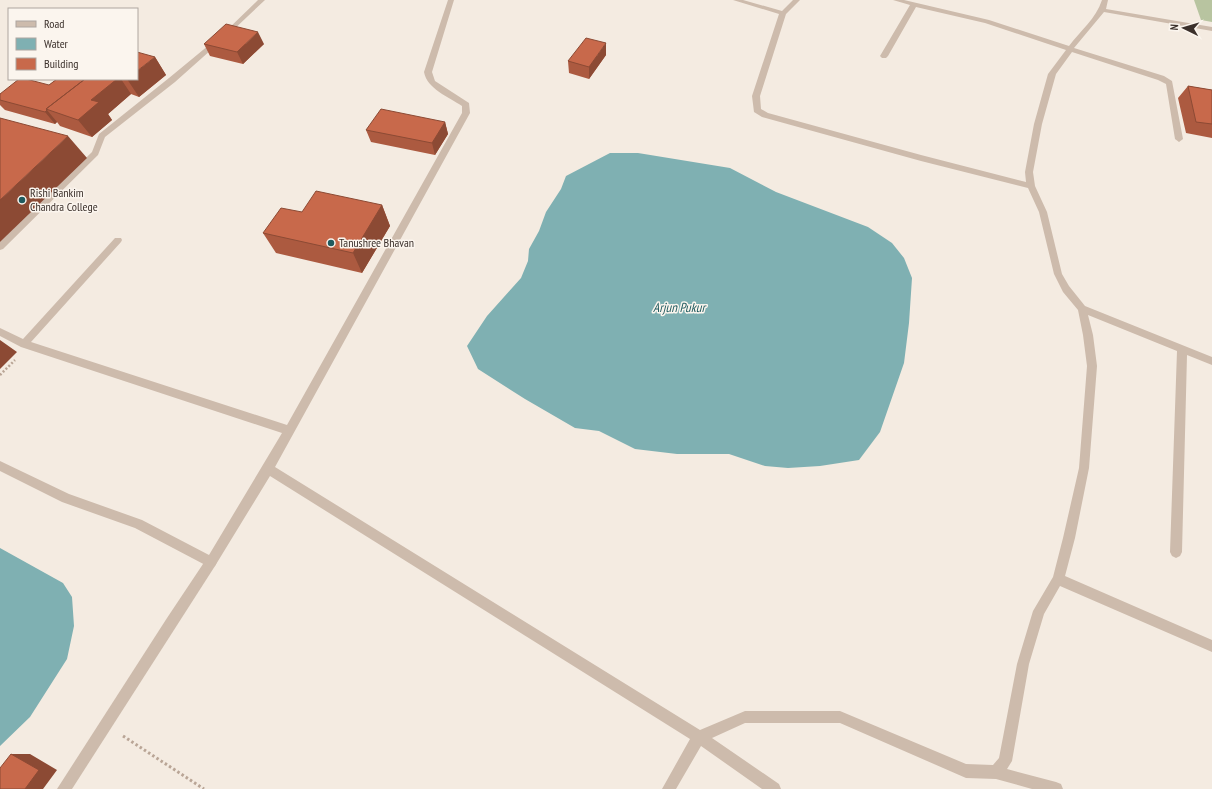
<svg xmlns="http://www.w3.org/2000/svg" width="1212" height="789" font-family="'PT Sans Narrow',sans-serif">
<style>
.green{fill:#b8c4a0}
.water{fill:#7fb0b2}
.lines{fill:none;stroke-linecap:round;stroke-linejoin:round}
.path-far1{stroke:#b9a596;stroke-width:2.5;stroke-dasharray:2 2;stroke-linecap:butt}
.path{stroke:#b9a596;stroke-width:3;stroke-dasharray:2.5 2.5;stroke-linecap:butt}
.service{fill:#cdbbac;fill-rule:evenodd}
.minor{fill:#cdbbac;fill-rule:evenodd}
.wall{fill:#ac5a40}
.shaded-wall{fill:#8c4a34}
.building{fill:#c8694b;stroke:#8c4a34}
.poi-dot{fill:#1f5a5e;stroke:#fbf5ee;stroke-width:1.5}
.labels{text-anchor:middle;stroke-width:3;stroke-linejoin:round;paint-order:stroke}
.poi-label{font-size:12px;fill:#3b302b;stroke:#fbf5ee;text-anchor:start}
.water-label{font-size:13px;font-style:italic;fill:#1f5a5e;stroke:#fbf5ee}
</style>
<rect width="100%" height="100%" fill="#f4ebe1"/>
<path class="green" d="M1194,0H1212V22L1201,20Z"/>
<path class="water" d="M610,153H638L730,168L776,192L868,227L892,243L904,258L912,278L909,323L904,363L880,432L859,460L820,466L788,468L765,466L729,454H677L635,449L599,431L575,428L525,399L478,369L467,346L487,316L521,278L528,261L529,249L539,231L546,212L561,189L566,176Z
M0,548L63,583L72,597L74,626L67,659L30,717L0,746Z"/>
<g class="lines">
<path class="path-far1" d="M0,375L15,360"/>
<path class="path" d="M123,736L204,789"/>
<path class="service" d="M211,556L215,558L217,562L215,566L72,789H57L167,618L207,558Z"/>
<path class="minor" d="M258,0H265L230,33L175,82L105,137L98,155L3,249L0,250V242L92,152L99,134L169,78L226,31Z
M448,0H454L432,72L435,81L469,103L470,113L275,467L700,730L745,711H840L966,764L993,765L999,758L1017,664L1033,611L1053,577L1063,538L1079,468L1087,366L1083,335L1078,310L1063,292L1054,274L1039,212L1028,188L921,161L762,117L754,112L752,96L779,14L733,0H743L782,11L793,0H800L786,14L760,96L761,109L768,113L921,155L1026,182L1025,172L1034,124L1048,74L1066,50L985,23L916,7L888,56L886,58H882L880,56L910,5L893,0H904L989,20L1069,46C1080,31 1096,19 1102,0H1108L1106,9L1212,27V31L1104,12L1074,48L1164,76L1172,81L1183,139L1179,142L1175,139L1166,84L1158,80L1072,52L1056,74L1042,124L1033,172L1035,186L1047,212L1062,274L1069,286L1085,306L1212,357V365L1187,355L1182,552L1180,556L1176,558L1172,556L1170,552L1177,351L1088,315L1093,335L1097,366L1089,468L1075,538L1065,576L1212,640V652L1060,586L1044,614L1029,664L1012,761L1007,769L1056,782L1061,784L1063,789H1032L996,779L966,778L840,723H745L712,738L779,784L781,789H762L701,746L676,789H662L690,739L270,476L215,566L211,568L135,528L62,502L0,471V461L69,494L142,520L209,555L282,433L21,347L0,336V328L23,339L115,238H121L122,240L121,242L31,342L287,425L462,113V106C449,97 427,89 424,72Z"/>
</g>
<path class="wall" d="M204,44H264L243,64L210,56Z
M606,55L589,79L569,73L568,61Z
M155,57L166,75L139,97L131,94L108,114L112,120L92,137L60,126L57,122L55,124L5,110L0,105V94L49,85L57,79H137Z
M1188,86L1212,90V138L1186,133L1178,98Z
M445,122L448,134L435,155L371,142L366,130Z
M382,205L390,226L362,273L276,253L263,233L302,212Z"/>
<path class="shaded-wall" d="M258,32L264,44L243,64L237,52Z
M606,43V55L589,79V67Z
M155,57L166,75L139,97L127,79H137V71Z
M117,79H121L131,94L108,114L112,120L92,137L78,120L91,100Z
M47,110L57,122L55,124L45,112Z
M445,122L448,134L435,155L432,143Z
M68,136L87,158L0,242V200Z
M382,205L390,226L362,273L353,253Z
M0,340L17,352L0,369Z
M11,754H30L57,770L43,789H25Z"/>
<path class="building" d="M226,24L258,32L237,52L204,44Z
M586,38L606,43L589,67L568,61Z
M137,52L155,57L137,71Z
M19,79H26L49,85L57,79H85L46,109L47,110L45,112L0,100V94Z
M85,79H117L91,100L99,102L78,120L46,109Z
M1188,86L1212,90V124L1196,122Z
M381,109L445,122L432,143L366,130Z
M0,118L68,136L0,200Z
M316,191L382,205L353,253L263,233L281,208L302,212Z
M11,754L39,770L25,789H0V768Z"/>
<g class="poi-dot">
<circle cx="22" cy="200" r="4"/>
<circle cx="331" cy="243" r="4"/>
</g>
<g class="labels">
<g class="poi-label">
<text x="30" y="197">Rishi Bankim<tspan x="30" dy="14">Chandra College</tspan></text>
<text x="339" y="247">Tanushree Bhavan</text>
</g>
<g class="water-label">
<text x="679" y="312">Arjun Pukur</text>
</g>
</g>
<rect x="8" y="8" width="130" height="72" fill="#fbf5ee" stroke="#aea6a0"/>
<rect x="16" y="21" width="20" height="6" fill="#cdbbac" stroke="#aea6a0"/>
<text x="44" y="28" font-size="12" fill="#3b302b">Road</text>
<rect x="16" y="38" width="20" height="12" fill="#7fb0b2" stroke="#aea6a0"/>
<text x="44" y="48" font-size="12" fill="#3b302b">Water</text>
<rect x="16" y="58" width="20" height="12" fill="#c8694b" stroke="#aea6a0"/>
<text x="44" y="68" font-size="12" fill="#3b302b">Building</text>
<g transform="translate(1184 28) rotate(275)" stroke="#fbf5ee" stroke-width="3" paint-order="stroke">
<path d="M0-3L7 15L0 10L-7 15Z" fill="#3b302b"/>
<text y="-6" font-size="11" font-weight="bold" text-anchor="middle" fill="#3b302b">N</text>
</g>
</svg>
